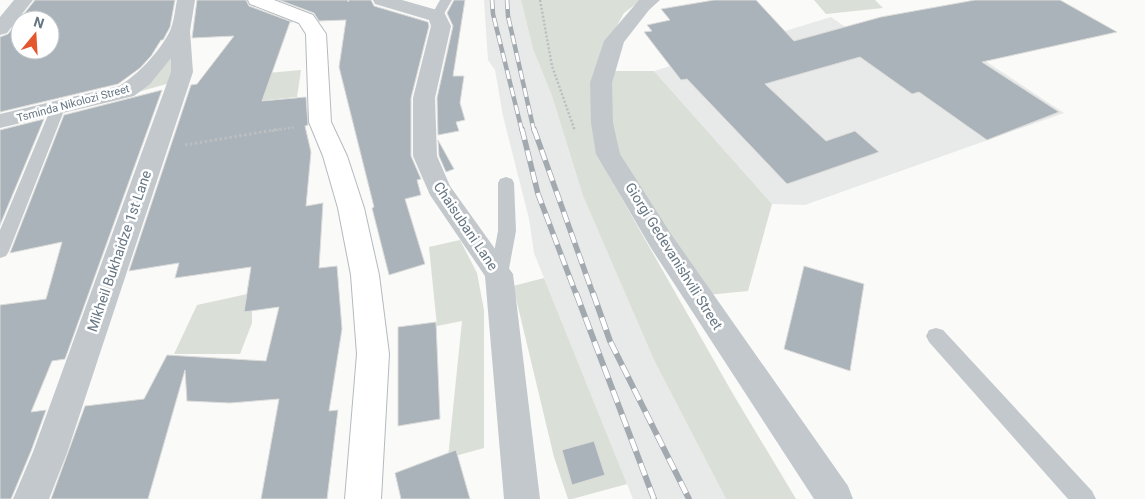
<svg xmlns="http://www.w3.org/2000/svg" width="1145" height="499" font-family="Roboto,sans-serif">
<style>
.built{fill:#e8e9e9}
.green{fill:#dadfd7}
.building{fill:#aab3b9;stroke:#dcdcda;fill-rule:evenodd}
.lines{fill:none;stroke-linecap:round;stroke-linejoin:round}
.secondary-casing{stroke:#b3babf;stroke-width:2}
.path-far1{stroke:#bbbfc2;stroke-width:2.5;stroke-dasharray:2 2;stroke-linecap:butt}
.path{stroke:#bbbfc2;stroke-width:3;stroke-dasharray:2.5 2.5;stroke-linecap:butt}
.lane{fill:#c3c8cc;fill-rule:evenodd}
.street{fill:#c3c8cc;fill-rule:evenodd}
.secondary{fill:#fff;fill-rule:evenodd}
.rail-far2-casing{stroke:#a2aab0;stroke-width:4.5}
.rail-far1-casing{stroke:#a2aab0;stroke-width:5.5}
.rail-casing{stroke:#a2aab0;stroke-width:6}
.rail-far2{stroke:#fff;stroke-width:3;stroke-dasharray:9;stroke-linecap:butt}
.rail-far1{stroke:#fff;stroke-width:4;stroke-dasharray:11;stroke-linecap:butt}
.rail{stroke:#fff;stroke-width:4.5;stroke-dasharray:13;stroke-linecap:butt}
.labels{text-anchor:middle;stroke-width:5;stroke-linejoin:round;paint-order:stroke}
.far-street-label{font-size:11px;fill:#657683;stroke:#fff}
.street-label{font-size:14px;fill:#657683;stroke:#fff}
</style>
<rect width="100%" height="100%" fill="#fafaf8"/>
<path class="built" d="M484,0H521L533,49L552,96L583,196L654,360L726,499H633L534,253L529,219L503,116L495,70L488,60Z
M831,17L887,56L949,37L1064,113L805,205L772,204L654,71Z"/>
<path class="green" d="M521,0H641L624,13L603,51L590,88L605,169L733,394L796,499H726L654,360L583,196L552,96L533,49Z
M814,0H875L883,8L826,14Z
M177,44L170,83L131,94Z
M301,70L297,97L228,104L235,76Z
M611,71H654L772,204L748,291L707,295L613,144Z
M460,240L477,273L484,310V448L448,458L462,321L437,326L429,247Z
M544,278L627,484L572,499H568L554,457L513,286Z
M252,293V323L240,354H174L197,305Z"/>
<path class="building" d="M35,0H175L170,27L163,40H161L151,56L140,68L118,84L0,112V37L8,34ZM20,20H50V50H20Z
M197,0H246L249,6L292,22H290L262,101L306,97L308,125L305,126L311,152L306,206L323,203L319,268L337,266L342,329L329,411L338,410L327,499H261L279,399L230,403L187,401L185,370L148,499H51L85,406L144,399L167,355L266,361L279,307L244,312L251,267L175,278L179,263L129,271L191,85L197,84L234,36L192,38Z
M279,0H348V2L349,0H371L374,6L428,22L429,26L411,98V156L421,179L417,180L421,195L405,199L425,264L389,275L372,208L374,207L339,67L346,20L319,21L314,13Z
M454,0H465L453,76H464L460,103L465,120L456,122L459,131L438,135L437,98L453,26L447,13Z
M714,0H756L794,41L881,17L975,0H1060L1117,32L982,62L1059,112L987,140L919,92L912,94L860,57L765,84L826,141L855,131L879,152L787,184L687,79L681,80L644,32L652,31L647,25L670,20L661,9Z
M162,90L65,359L52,361L31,412L46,410L31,451L11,499H0V305L46,299L62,242L10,253L64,115Z
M44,119L0,225V130Z
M438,140L454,169L446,172L439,156Z
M804,266L864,284L850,371L784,349Z
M436,322L440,419L398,426V327Z
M594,441L605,475L572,485L562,450Z
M456,450L470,499H401L395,473Z"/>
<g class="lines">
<defs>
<path id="secondary" d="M248,0H274L313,15L326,34L331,122L347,156L364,208L379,275L389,354L381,499H345L357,354L351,275L338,208L323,156L309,122L306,34L299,23L250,4Z"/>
</defs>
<use href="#secondary" class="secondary-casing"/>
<path class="path-far1" d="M540,0L552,66L575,131
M272,131L295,127"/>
<path class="path" d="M185,145L280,129"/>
<path class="lane" d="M440,0H452L441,19H433L431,16Z
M58,104L63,105L65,108L9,251L6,256L0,258V230L51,108L53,105Z
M506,177L512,179L514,183L516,231L508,274L505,279L499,281L493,279L490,274L498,231V183L500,179Z
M936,328L943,330L1092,491L1096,499H1068L929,342L926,336L929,330Z"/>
<path class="street" d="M14,0H33L7,33L0,35V17Z
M177,0H195L190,31L193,72L67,453L49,499H13L33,452L171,72V58L150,84L134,96L0,128V114L119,86C138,75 160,51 170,31C174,22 175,10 177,0Z
M373,0H402L444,12L451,26L435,98L437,156L450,186L513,274L540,499H504L485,276L430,195L413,156V98L431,26L429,20L375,4Z
M639,0H660L649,10L624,42L612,83L613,123L620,154L671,234L848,486L853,499H814L651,248L596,154L591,123L590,83L604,41Z"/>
<use href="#secondary" class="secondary"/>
<defs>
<path id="rail-far2" d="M492,0L493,14L522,131
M507,0L508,16L534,131"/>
<path id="rail-far1" d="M522,129L538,194L576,294
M534,129L593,294"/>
<path id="rail" d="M576,293L654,499
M593,293L610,341L689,499"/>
</defs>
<use href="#rail-far2" class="rail-far2-casing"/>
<use href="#rail-far1" class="rail-far1-casing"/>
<use href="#rail" class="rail-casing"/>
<use href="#rail-far2" class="rail-far2"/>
<use href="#rail-far1" class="rail-far1"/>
<use href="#rail" class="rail"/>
</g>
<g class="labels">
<g class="far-street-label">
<text transform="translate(73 103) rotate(-15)" y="4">Tsminda Nikolozi Street</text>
</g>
<g class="street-label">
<text transform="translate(466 226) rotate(56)" y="5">Chaisubani Lane</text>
<text transform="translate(119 251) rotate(-71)" y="5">Mikheil Bukhaidze 1st Lane</text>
<text transform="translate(674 256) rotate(58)" y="5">Giorgi Gedevanishvili Street</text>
</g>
</g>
<g transform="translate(35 35) rotate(18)"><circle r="24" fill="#ffffff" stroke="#c1c8cd"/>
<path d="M0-4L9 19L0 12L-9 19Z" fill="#e4572e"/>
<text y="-8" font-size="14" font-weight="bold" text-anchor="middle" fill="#657683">N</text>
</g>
</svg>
